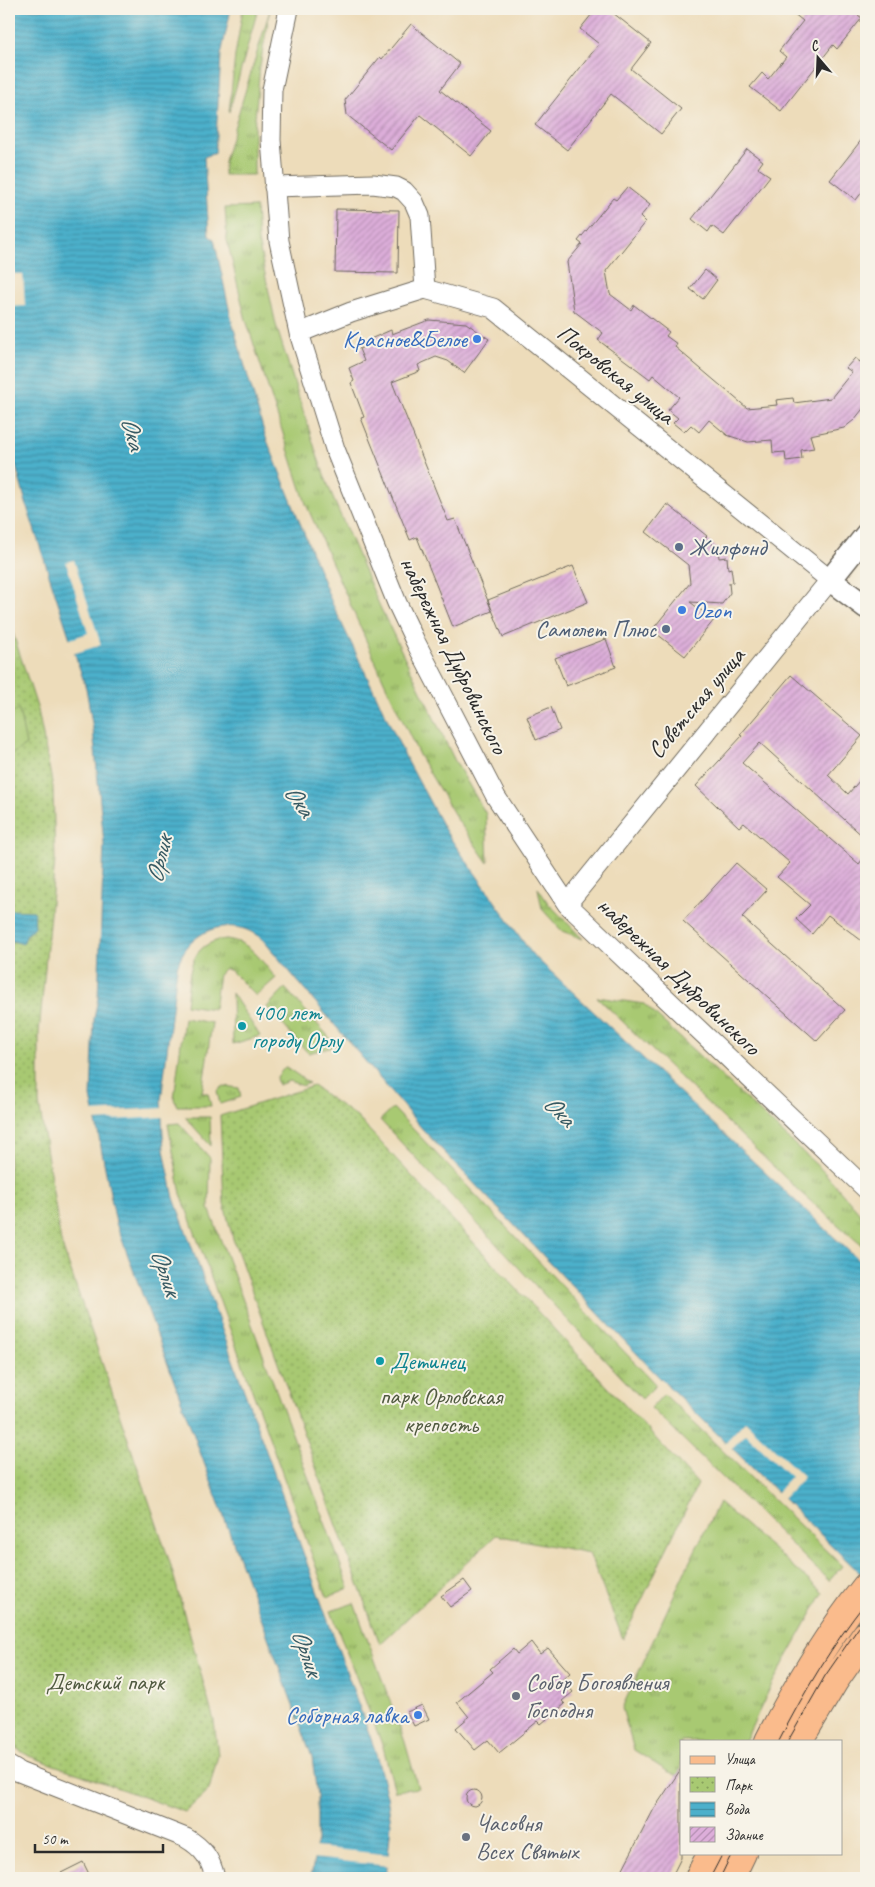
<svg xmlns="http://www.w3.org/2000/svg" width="875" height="1887" font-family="Caveat,sans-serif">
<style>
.grass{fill:url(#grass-tufts);stroke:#6a7a4e}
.park{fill:url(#park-dots);stroke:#6a7a4e}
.pitch{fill:#a8c972;stroke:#6a7a4e}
.water{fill:url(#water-rules);stroke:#3c6e7b}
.pier{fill:#eddcba}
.building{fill:url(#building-hatch)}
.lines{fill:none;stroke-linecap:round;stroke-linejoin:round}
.minor-casing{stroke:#6f695d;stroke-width:21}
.tertiary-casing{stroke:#6f695d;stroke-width:25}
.primary-casing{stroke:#6f695d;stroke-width:30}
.minor{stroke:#fff;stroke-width:19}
.tertiary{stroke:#fff;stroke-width:22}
.primary{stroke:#fabb8c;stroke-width:28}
.tram{stroke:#2b2b2b;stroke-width:1}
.shop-dot{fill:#3f7fe0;stroke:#f7f3e8;stroke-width:2}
.service-dot{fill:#5c6f8a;stroke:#f7f3e8;stroke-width:2}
.culture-dot{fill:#0f9aa8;stroke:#f7f3e8;stroke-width:2}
.worship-dot{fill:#6b7280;stroke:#f7f3e8;stroke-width:2}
.labels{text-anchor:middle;stroke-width:4;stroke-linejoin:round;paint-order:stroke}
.shop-label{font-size:24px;fill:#366cbe;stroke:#f7f3e8;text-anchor:end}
.street-label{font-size:24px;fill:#2b2b2b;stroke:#f7f3e8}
.service-label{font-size:24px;fill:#4e5e75;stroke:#f7f3e8;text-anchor:start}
.culture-label{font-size:24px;fill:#0d838f;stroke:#f7f3e8;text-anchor:start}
.park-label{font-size:24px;fill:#505a40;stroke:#f7f3e8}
.worship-label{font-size:24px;fill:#5b616d;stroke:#f7f3e8;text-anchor:start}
.water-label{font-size:25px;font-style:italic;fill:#375a63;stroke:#f7f3e8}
</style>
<defs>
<pattern id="grass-tufts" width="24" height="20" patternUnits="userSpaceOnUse" patternTransform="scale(1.25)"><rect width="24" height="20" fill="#a8c972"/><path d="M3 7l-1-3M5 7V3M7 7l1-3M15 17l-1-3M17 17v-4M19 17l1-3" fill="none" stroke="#89a35e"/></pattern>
<pattern id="park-dots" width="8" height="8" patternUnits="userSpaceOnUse" patternTransform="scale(1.25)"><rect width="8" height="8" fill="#a8c972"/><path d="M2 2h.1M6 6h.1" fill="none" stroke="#89a35e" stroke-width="1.8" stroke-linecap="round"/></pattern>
<pattern id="water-rules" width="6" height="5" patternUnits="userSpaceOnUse" patternTransform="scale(1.25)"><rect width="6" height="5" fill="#4cb0cb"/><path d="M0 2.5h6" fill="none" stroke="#3f8fa5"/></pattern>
<pattern id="building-hatch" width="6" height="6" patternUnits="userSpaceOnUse" patternTransform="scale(1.25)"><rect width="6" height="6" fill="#ddaeda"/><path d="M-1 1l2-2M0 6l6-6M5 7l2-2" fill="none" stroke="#b38eb1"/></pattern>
</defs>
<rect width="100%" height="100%" fill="#f7f3e8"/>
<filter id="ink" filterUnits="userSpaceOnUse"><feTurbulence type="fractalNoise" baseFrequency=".02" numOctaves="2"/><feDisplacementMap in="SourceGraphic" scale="10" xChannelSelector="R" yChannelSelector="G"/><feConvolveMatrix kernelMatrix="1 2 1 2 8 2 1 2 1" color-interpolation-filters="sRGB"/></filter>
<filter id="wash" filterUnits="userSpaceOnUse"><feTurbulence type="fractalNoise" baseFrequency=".0096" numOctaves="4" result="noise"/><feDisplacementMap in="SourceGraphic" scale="20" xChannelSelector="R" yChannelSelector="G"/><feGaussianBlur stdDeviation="1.12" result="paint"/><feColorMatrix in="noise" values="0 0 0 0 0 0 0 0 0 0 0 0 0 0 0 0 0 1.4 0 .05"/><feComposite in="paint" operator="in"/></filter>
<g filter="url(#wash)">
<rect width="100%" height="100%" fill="#eddcba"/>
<path class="grass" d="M243,9H258L229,112L235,56Z
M270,10L260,66L254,128V175H224V161Z
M256,207L258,241L276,325L318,458L333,498L381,609L455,761L486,814L488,863L457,819L419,755L384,681L306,504L246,320L227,240L225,208Z
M538,888L548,903L583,939L562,931L542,909Z
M226,939C252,942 260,960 276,978L256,996L230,970L224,969L219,974L214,1009L186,1005C190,975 187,943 226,939Z
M285,988L337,1046L308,1053L267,1007Z
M232,993L260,1036L233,1044Z
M597,997L644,1004L824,1172L866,1220V1249L800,1192Z
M184,1018L212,1023L202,1093H208L211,1106H177L174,1099Z
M285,1067H286L309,1083L303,1086L289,1081L278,1085L276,1078Z
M224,1086L239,1088L241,1097L220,1104L217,1091Z
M393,1108L656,1385L642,1399L380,1120Z
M185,1117H210L211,1146Z
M179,1123L210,1158L209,1208L349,1588L327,1597L181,1194L168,1124Z
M664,1394L842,1566L829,1581L651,1408Z
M719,1502L823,1593L772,1684L745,1741H681V1777L667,1771L634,1750L622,1708L687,1567Z
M354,1603L405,1742L418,1788L395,1791L383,1747L331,1611Z"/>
<path class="park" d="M9,621L38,710L53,787L55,860L39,1033V1103L61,1242L170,1563L214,1721L218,1755L209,1790L185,1812L29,1756L9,1744Z
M313,1086L357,1117L698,1484L623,1639L589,1553L496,1535L380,1644L233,1239L224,1204L220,1116Z"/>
<path class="pitch" d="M19,710L26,745L9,756V714Z"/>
<path class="water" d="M9,9H231L221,55L215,153L204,157L209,236L214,239L232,322L265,435L332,603L406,758L446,832L532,954L866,1267V1579L660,1378L424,1131L263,940C233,913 187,929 177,968L161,1101L164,1150L174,1198L375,1750L387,1796L391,1823L386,1878H311L317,1841V1795L312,1757L116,1223L91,1097L94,1019L98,998L104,844L93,729L86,688L28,510L9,441Z
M9,910L34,911L35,927L27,934L23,944L9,940Z"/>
<path class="pier" d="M9,242H11L14,274H23L25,306L9,307Z
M74,560L101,645L72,654L68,640L88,633L66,562Z
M164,1108L165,1117L93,1121L92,1118V1112Z
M745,1421L804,1477L783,1499L776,1493L791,1477L746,1434L731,1449L725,1443Z
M314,1847L392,1855L390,1866L312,1858Z"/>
<g id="blocks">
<path class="building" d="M596,9H608L651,43L631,69L681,109L661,134L611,94L567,150L535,125L599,44L580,29Z
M788,9H850L862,18L837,49L833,45L781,111L750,87L762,73L768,79L786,57L779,51L803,21Z
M411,24L460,64L440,90L491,131L471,156L420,115L391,150L347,115L345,100L380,57L382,59Z
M866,134V187L856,200L830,180Z
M747,149L763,161L758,168L770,176L724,235L712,226L708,232L692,219Z
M627,187L650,205L640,217L645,222L606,271L610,294L631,310L634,305L669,332L666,336L677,344L675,347L747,408L777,405L776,400L793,398L794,403L831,398L852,372L846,368L855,358L860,362L866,355V405L854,420L844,428L810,435L814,448L801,450L802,459L786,461L785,452L773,453L772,440L748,442L727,435L709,420L699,432L691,425L684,432L673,423L678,418L668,410L679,397L653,375L650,379L598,340L603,333L574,311L567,262L582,244L578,241L613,198L616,200Z
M336,209L399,210L398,273L335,272Z
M705,270L717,280L703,299L690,289Z
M429,320L466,323L489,339L464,373L448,361L436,357L418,365L420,371L392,382L448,521L455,519L492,611L453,627L417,537L410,540L361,418L364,417L351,383L354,381L349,368L364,361L359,349L370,344L368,340L391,330L392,334Z
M667,504L707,536L705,538L718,549L719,558L727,557L728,569L731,568L733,582L729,583L730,593L722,604L690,602L714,620L685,656L652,630L690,583L688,565L646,532Z
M573,566L588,602L503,637L488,600Z
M606,639L616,667L566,686L555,658Z
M791,675L862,736L828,775L848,794L866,773V839L760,743L742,763L859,864L866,855V944L828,915L812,934L796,919L810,905L777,877L790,863L744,823L739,827L696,786L742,736L740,735Z
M551,707L560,730L536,740L527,717Z
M736,863L767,890L742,917L845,1010L817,1041L683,921Z
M464,1580L472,1591L450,1607L441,1596Z
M531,1642L540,1654L548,1648L570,1673L563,1679L573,1692L562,1701L565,1704L541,1724L538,1721L499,1753L488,1740L475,1750L456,1728L469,1717L457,1702L493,1672L490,1669L513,1649L517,1654Z
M422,1705L429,1719L414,1726L407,1712Z
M681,1769V1858L671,1878H618L654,1809Z
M466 1798a8 8 0 1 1 16 0a8 8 0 1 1-16 0Z
M83,1862L91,1878H51Z"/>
</g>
</g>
<g filter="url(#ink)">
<use href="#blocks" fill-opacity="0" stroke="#6f695d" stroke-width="1"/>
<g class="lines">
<defs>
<path id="minor" d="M289,9L272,90L271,140L279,241L299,333L335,449L397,603L416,643L496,797L567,904L866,1189
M274,187L373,184L396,187L404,191L414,202L420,216L425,289
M299,333L351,312L425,289L493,308L830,580C743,688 655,796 567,904
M9,1766L19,1772L186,1838C203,1848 211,1859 215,1878"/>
<path id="tertiary" d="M866,535L830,580L866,607"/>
<path id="primary" d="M769,1741C797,1686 828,1635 866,1587
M798,1741L834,1681L866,1635
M699,1878L712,1853
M730,1878L742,1853"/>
</defs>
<use href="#minor" class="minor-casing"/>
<use href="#tertiary" class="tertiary-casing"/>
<use href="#primary" class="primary-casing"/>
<use href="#minor" class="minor"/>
<use href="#tertiary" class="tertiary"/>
<use href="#primary" class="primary"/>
<path class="tram" d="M779,1741C804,1692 832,1645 866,1602
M788,1741L825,1676L866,1617
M710,1878L723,1853
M720,1878L732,1853"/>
</g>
</g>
<g class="shop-dot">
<circle cx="477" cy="339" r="5"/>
<circle cx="682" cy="610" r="5"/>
<circle cx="418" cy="1715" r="5"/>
</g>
<g class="service-dot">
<circle cx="679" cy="547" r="5"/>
<circle cx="666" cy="629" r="5"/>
</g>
<g class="culture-dot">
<circle cx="242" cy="1026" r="5"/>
<circle cx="380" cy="1361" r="5"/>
</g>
<g class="worship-dot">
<circle cx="516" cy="1696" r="5"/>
<circle cx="466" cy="1837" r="5"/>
</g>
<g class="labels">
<g class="shop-label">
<text x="467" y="347">Красное&amp;Белое</text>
<text x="692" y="618" text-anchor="start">Ozon</text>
<text x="408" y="1723">Соборная лавка</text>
</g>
<g class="street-label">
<text transform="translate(616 374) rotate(39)" y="8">Покровская улица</text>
<text transform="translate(454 655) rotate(64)" y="8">набережная Дубровинского</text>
<text transform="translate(696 703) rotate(-50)" y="8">Советская улица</text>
<text transform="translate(679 976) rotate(44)" y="8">набережная Дубровинского</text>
</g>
<g class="service-label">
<text x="689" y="555">Жилфонд</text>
<text x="656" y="637" text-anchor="end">Самолет Плюс</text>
</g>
<g class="culture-label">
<text x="252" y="1020">400 лет<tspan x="252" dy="28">городу Орлу</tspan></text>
<text x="390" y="1369">Детинец</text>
</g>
<g class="park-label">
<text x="441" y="1404">парк Орловская<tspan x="441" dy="28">крепость</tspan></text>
<text x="105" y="1690">Детский парк</text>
</g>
<g class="worship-label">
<text x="526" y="1690">Собор Богоявления<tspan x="526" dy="28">Господня</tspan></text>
<text x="476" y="1831">Часовня<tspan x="476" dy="28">Всех Святых</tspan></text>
</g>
<g class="water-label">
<text transform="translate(134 433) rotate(75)" y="9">Ока</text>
<text transform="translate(300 800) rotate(55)" y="9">Ока</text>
<text transform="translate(158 859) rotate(-77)" y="9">Орлик</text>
<text transform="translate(560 1110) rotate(45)" y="9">Ока</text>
<text transform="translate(167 1272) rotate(71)" y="9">Орлик</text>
<text transform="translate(308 1652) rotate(70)" y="9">Орлик</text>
</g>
</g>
<rect width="875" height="1887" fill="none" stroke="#f7f3e8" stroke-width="30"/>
<rect x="680" y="1740" width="162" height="115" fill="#f7f3e8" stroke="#a5a39c"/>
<rect x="690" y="1756" width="25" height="8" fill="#fabb8c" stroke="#a5a39c"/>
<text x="725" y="1764" font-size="15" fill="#2b2b2b">Улица</text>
<rect x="690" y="1777" width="25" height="15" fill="url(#park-dots)" stroke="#a5a39c"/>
<text x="725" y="1790" font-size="15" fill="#2b2b2b">Парк</text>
<rect x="690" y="1802" width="25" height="15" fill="url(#water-rules)" stroke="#a5a39c"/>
<text x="725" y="1814" font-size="15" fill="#2b2b2b">Вода</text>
<rect x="690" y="1827" width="25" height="15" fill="url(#building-hatch)" stroke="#a5a39c"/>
<text x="725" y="1840" font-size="15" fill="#2b2b2b">Здание</text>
<g transform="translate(818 58) rotate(341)" stroke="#f7f3e8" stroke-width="4" paint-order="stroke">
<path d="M0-4L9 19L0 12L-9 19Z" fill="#2b2b2b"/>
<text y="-8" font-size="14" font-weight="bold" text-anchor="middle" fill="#2b2b2b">С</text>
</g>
<path d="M35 1844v8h128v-8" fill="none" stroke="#2b2b2b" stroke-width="2.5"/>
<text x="42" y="1844" font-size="15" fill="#2b2b2b" stroke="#f7f3e8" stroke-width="4" paint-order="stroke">50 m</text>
</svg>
